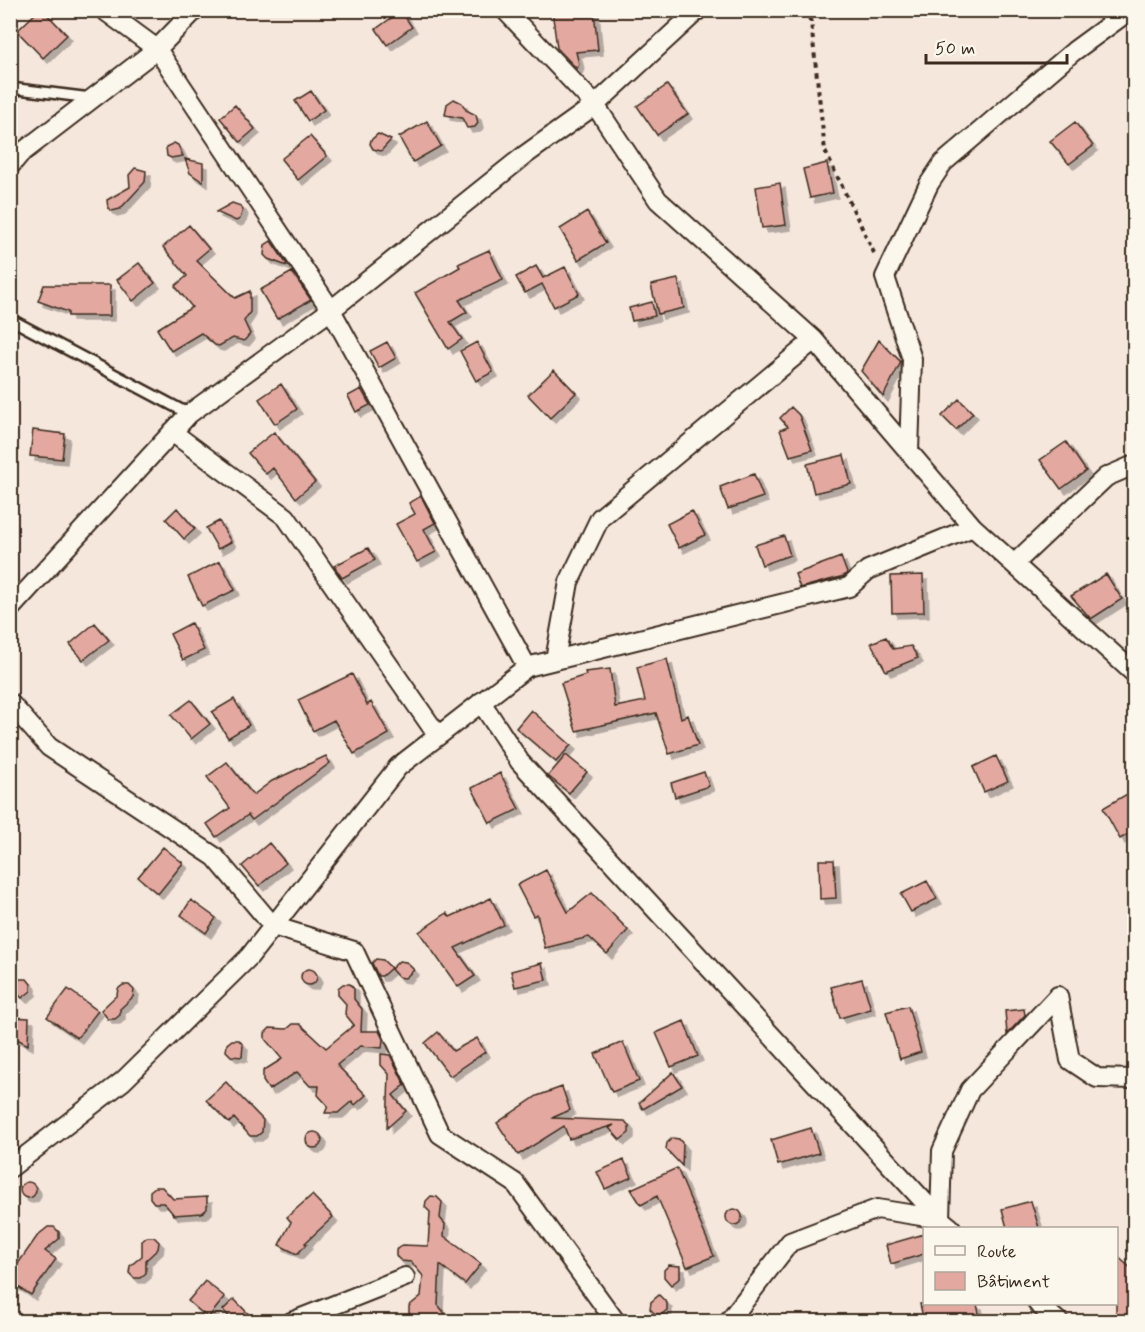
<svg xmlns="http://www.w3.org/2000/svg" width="1145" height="1332" font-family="Mynerve,sans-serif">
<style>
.building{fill:#e3a9a1;stroke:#3b2a1e;stroke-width:1.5;filter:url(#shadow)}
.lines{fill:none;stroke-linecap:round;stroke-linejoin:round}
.lane-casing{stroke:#3b2a1e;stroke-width:14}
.street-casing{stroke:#3b2a1e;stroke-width:22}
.path{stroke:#3b2a1e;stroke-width:4;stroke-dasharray:4.5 4.5;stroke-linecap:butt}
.lane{stroke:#fbf7ec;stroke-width:9}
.street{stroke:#fbf7ec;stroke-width:18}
</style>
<defs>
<filter id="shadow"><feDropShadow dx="5" dy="5" stdDeviation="0" flood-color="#0004"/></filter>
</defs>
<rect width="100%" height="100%" fill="#f6e7dd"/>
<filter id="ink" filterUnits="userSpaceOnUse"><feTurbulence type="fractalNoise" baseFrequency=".0167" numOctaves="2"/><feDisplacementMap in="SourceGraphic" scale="12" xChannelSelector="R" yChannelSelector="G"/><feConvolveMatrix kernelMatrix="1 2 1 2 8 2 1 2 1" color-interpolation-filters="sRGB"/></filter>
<g filter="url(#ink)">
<path class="building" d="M39,10H43L67,35L43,58L17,31Z
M552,10H594L598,50L576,52L579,64L577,69L557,48Z
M401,11L412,27L387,45L376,29Z
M667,85L688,114L657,135L637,106Z
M311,91L324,110L308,121L295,101Z
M454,99L462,103L466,110L476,115L478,123L475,127L467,128L462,118L445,115L447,104Z
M235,105L255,129L240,142L220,118Z
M427,121L441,146L413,162L399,137Z
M1075,122L1093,146L1069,164L1050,141Z
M378,134L391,140L381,151L373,149L370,144L371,140Z
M310,136L327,156L298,180L281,159Z
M174,143L178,145L183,156L171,158L167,156L166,147Z
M185,159L203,163V182L190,173Z
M827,163L833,193L810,198L803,169Z
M135,168L146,171L145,182L120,209L112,211L108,208L107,200L130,187L129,175Z
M780,183L786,225L762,228L756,187Z
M232,203L241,206L243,210L240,219L236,221L216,212Z
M587,212L606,243L578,260L560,229Z
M189,225L209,249L196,260L235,298L250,291V312L244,321L250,334L244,341L233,338L219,346L215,345L201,333L171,351L157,329L192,307L175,286L187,276L163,247Z
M271,241L286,263L287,266L268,259L264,255L265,245Z
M489,250L503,280L459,300L467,312L450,322L462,339L448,349L415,293L460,267L458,264Z
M139,263L155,283L133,301L117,280Z
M536,266L543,278L565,267L579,294L554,307L542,284L525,293L516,277Z
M292,272L311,300L277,319L260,290Z
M678,279L684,308L658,314L651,285Z
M44,285H110V316H68V312L38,301Z
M652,302L655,316L632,321L629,308Z
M879,340L901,362L883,397L861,371Z
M387,342L396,358L379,368L370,351Z
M477,342L493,372L476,381L460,351Z
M554,370L576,393L550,418L528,395Z
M281,384L297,409L275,424L259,399Z
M361,389L370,405L356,412L348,396Z
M959,399L973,413L956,430L942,416Z
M791,407L799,415L812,450L790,456L780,430L788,427L780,418Z
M33,430L65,434L62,459L30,456Z
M274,432L315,482L296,498L273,468L266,474L248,453Z
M1066,442L1086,471L1061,489L1040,460Z
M844,455L851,484L814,493L807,464Z
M754,474L763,497L728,509L720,487Z
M421,496L435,523L424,529L436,552L417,562L396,524L415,514L409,503Z
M177,508L195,529L184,539L166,519Z
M692,511L705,535L679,548L667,524Z
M219,521L231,542L218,549L206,528Z
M784,536L790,555L762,565L755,545Z
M368,548L375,560L342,578L334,566Z
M841,557L847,573L844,576L800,588L795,574Z
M220,561L235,590L202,606L188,577Z
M1106,574L1122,599L1091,619L1071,596Z
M923,575L924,612L892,613L891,576Z
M95,623L109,640L83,660L70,644Z
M191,623L204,650L183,660L170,634Z
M886,637L893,649L911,646L918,658L886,671L871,643Z
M667,659L681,718L688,715L698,745L669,754L656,713L576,731L561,683L586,675L585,672L610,669L615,707L645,701L637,667Z
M352,674L367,705L371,702L389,734L354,754L334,720L313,731L298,700Z
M234,699L249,725L228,738L212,712Z
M191,700L210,724L191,739L171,715Z
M531,710L571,745L556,762L516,728Z
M566,755L587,772L569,793L548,776Z
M326,756L330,763L252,820L248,815L216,837L207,824L230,808L207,777L227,762L253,795L272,781Z
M996,756L1008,781L984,792L973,767Z
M704,772L709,786L675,797L671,783Z
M500,773L519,809L490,823L472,788Z
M1134,790V831L1120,839L1103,808Z
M269,843L286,863L259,886L242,866Z
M163,847L183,863L158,894L138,877Z
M819,860H834L836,898L820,899Z
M546,870L568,912L592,893L628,930L607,954L589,937L545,948L537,914L533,916L517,885Z
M927,881L937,899L911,912L901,894Z
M491,898L504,925L455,948L475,976L458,987L419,932L447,913L450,917Z
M191,900L216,918L206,933L181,915Z
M376,959L383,960L391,968L382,976H378L372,963Z
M399,961L406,962L414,970L405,978L398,977L391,969Z
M542,963L546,980L515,987L511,971Z
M301 977a8 8 0 1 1 16 0a8 8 0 1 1-16 0Z
M20,979H27L31,984V991L22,998L14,990L15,983Z
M862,979L871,1009L840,1018L831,987Z
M343,984H350L354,989V999L362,1009L361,1031H379L383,1039L382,1048L360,1046L337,1065L366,1095L355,1105L352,1101L338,1113H325L328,1106L318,1095L319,1086H310L297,1072L269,1090L263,1081V1071L282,1059L265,1039V1033L270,1028L287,1029L293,1024H300L326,1048L354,1025L345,1014L346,1004L338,995V988Z
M123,985H129L134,990L133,997L120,1009V1015L115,1019H108L101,1010L117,995L118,989Z
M68,989L98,1011L77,1038L47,1017Z
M908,1006L921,1052L900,1059L886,1012Z
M1024,1009L1025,1015L1007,1034L1005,1011Z
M10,1017L29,1018L28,1045L10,1035Z
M684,1021L698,1056L671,1067L656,1033Z
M438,1032L453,1051L477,1038L485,1052L450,1076L425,1043Z
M232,1040H239L243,1045L242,1057L231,1056L226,1051L227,1044Z
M623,1042L639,1081L612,1092L595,1054Z
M381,1054L390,1055L405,1085L393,1095L406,1111L387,1128L389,1074L381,1065Z
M673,1072L682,1086L643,1109L639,1103Z
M226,1082L263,1120L262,1132L257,1136H250L234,1118L229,1123L206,1100Z
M562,1087L570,1110L552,1118L625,1121L629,1126V1133L620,1140L609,1128L614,1125L569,1139L564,1126L518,1155L497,1123L537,1096Z
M811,1128L819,1153L778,1165L771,1140Z
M306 1140a8 8 0 1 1 16 0a8 8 0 1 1-16 0Z
M672,1138L679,1139L683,1144L682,1166L666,1149L667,1143Z
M624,1160L632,1177L605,1189L597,1172Z
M677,1168L714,1256L687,1267L657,1196L641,1205L631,1189Z
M20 1190a8 8 0 1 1 16 0a8 8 0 1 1-16 0Z
M155,1187H162L173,1199L207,1197V1209L202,1213L174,1215L164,1203H154L150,1198V1191Z
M312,1195L333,1217L305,1243L307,1244L297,1254L279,1245L291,1222L287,1217Z
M431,1196L437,1197L442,1202L440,1218L445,1224L444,1236L481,1264L465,1284L440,1265L438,1305L452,1322H416L409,1313V1306L421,1296L423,1276L411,1262L401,1261L396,1256V1250L402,1245L428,1246L430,1212L425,1207L426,1201Z
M1031,1201L1039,1228H1007L1002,1209Z
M726 1217a8 8 0 1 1 16 0a8 8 0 1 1-16 0Z
M48,1227H54L59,1232V1239L45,1251L56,1259L31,1295L10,1282V1275L38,1235Z
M924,1234V1254L891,1264L886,1245Z
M147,1237H154L159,1242L158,1249L146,1260V1273L140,1278H134L129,1273L130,1266L142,1256V1241Z
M1116,1255L1134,1271V1322H1116Z
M669,1265L680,1266V1278L671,1285L664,1277V1270Z
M205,1281L225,1297L208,1318L188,1301Z
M659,1295L667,1303V1310L662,1314H655L650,1309L651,1302Z
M234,1299L256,1322H234L223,1310Z
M920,1304H977L981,1322H924Z"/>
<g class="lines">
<defs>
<path id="lane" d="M10,88L91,98
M10,319L189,414"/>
<path id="street" d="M104,10L157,49L331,310L527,667
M505,10L595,105L658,200L814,340L973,527L1134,673
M10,166L20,154L157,49L195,10
M172,432L286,517L438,736
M909,452L912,359L885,277L929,184L943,163L1074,51L1130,10
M1014,564L1106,477L1134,465
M10,609L189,414L331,310L525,155L595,105L698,10
M555,660L569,582L600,518L814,340
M481,702L520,762L940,1219
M10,703L49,747L215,857L273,926L354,951L440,1134L515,1183L616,1322
M1058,996L1070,1060L1097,1078L1134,1079
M10,1168L123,1081L249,957L398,767L527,667L849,587L868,570L973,527
M940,1219L942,1151L970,1090L1058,996
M1038,1304L1059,1322
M291,1322L405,1277
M728,1322L790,1242L877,1209L940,1219L951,1228"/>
</defs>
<use href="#lane" class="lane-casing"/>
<use href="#street" class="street-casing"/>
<path class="path" d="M805,10L811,22L825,151L876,257"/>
<use href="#lane" class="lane"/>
<use href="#street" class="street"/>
</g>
</g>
<rect width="1145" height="1332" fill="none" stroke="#fbf7ec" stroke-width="36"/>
<rect x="18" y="18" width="1109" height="1296" fill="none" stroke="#3b2a1e" stroke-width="2" filter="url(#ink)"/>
<rect x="923" y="1227" width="195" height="78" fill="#fbf7ec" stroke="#aea59a" stroke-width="1.5"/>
<rect x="935" y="1246" width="30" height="9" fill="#fbf7ec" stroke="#aea59a" stroke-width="1.5"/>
<text x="977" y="1257" font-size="18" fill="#3b2a1e">Route</text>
<rect x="935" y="1272" width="30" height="18" fill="#e3a9a1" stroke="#aea59a" stroke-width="1.5"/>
<text x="977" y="1287" font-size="18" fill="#3b2a1e">Bâtiment</text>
<path d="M926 54v9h141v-9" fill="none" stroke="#3b2a1e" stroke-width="3"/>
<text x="935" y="54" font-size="18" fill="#3b2a1e" stroke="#fbf7ec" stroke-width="4.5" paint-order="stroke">50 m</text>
</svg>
